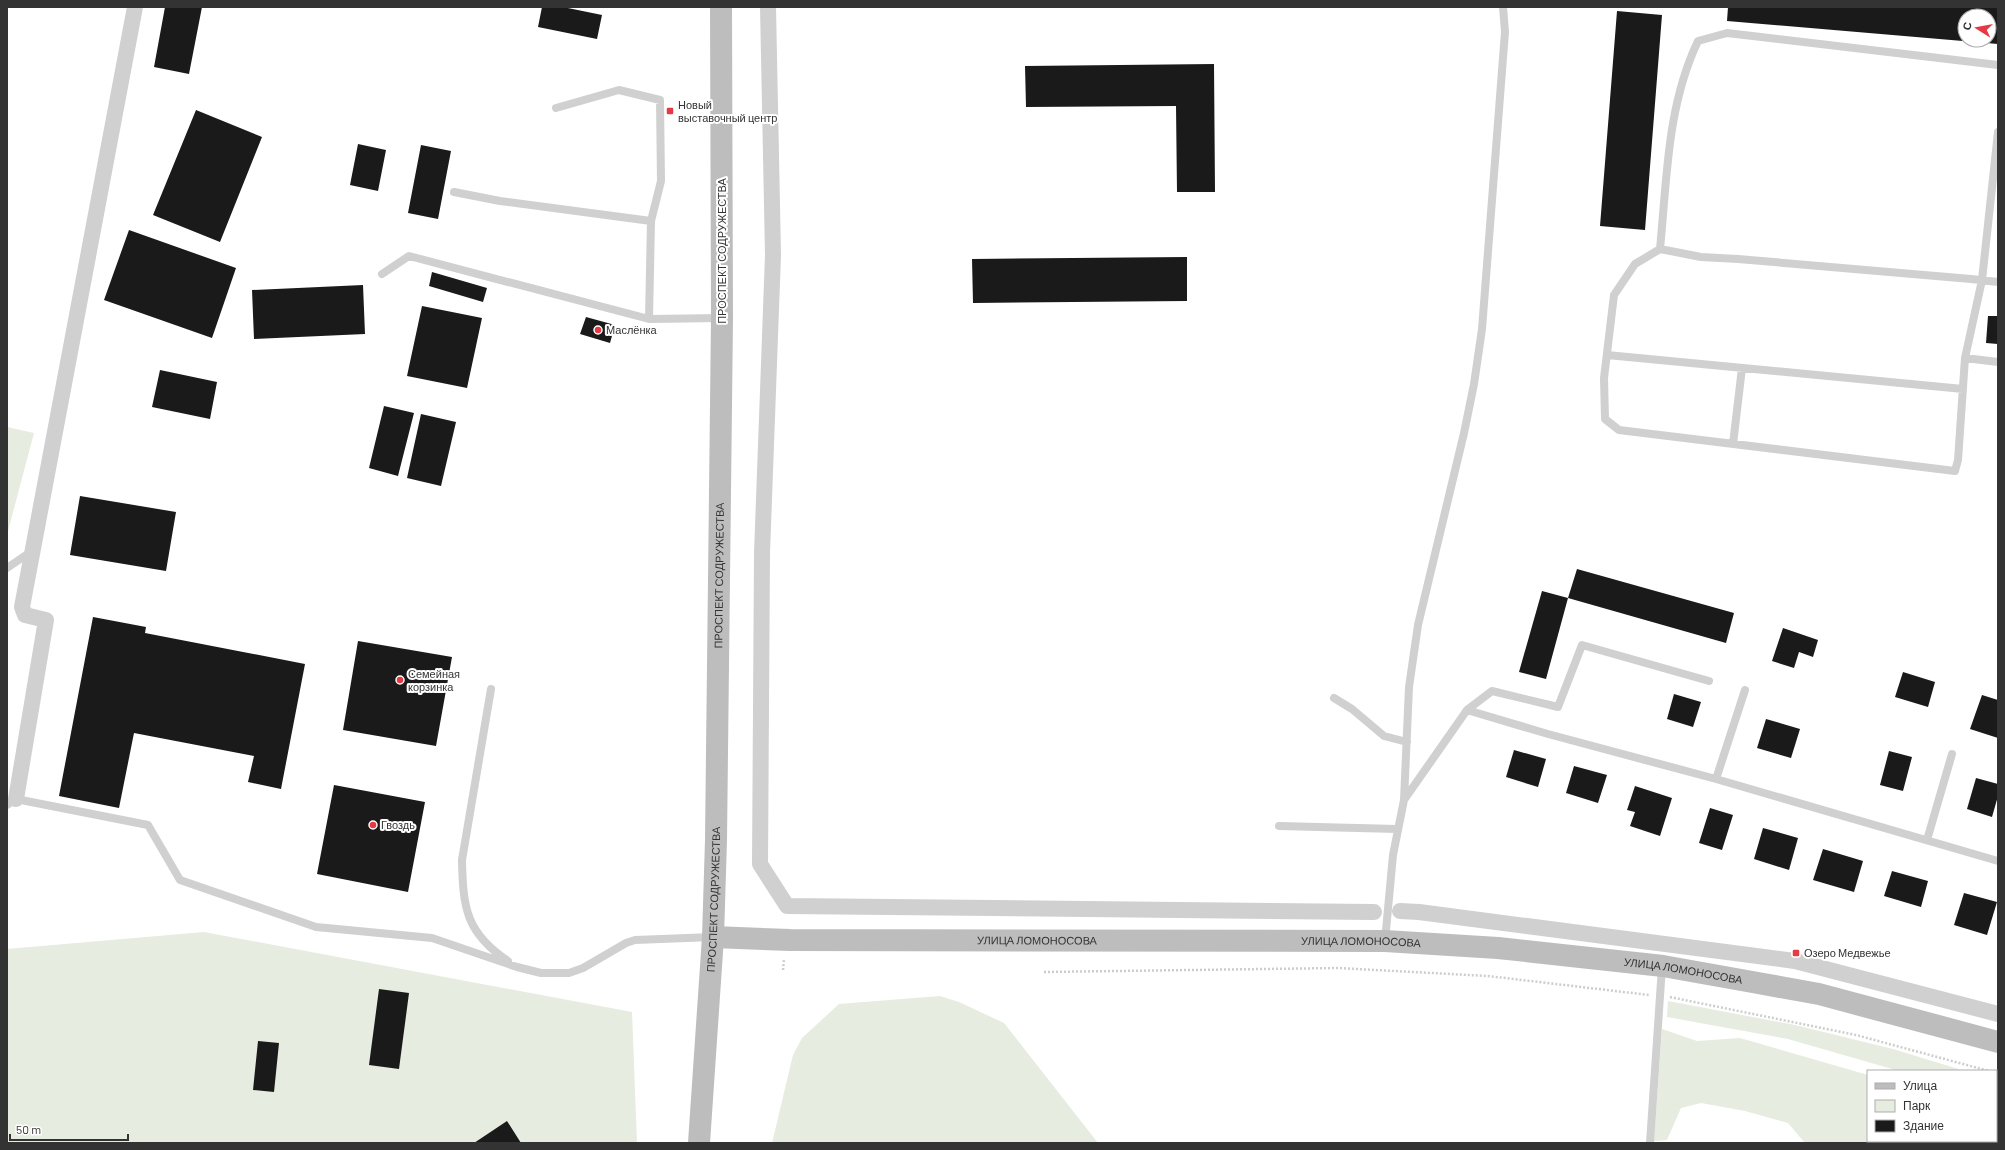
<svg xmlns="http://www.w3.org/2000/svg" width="2005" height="1150" font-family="Barlow,sans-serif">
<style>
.green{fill:#e6ecdf}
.building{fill:#1a1a1a;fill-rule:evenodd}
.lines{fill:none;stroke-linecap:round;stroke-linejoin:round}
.path{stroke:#cdcdcd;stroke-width:2.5;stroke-dasharray:2 2;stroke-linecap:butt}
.lane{stroke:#d0d0d0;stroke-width:8}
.street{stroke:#d0d0d0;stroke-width:16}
.secondary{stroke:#bdbdbd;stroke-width:22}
.poi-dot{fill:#e63946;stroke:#fff;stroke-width:1.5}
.labels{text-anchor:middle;stroke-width:4;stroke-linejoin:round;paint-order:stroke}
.poi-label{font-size:11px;fill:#333;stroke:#fff;text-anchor:start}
.street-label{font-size:11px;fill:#333;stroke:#fff}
</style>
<rect width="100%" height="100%" fill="#fff"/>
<path class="green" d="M7,427L34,433L7,535Z
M204,932L632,1012L637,1143H7V949Z
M940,996L959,1002L1004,1023L1098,1143H772L793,1055L802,1038L839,1004Z
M1668,1001L1795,1025L1893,1049L1965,1071H1899L1788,1039L1667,1017Z
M1662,1029L1697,1041L1740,1038L1868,1075V1141H1996V1111L1998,1112V1143H1805L1788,1123L1745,1111L1701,1103L1681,1108L1667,1140L1654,1141Z"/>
<path class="building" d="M165,7H202L189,74L154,67Z
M542,7H563L602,15L597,39L538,27Z
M1728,7H1998V44L1727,21ZM1965,16H1989V40H1965Z
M1617,11L1662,15L1645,230L1600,226Z
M1214,64L1215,192H1177L1176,106L1026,107L1025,66Z
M196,110L262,137L220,242L153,215Z
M358,144L386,150L378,191L350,185Z
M421,145L451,151L438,219L408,213Z
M129,230L236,268L212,338L104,300Z
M1187,257V301L973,303L972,259Z
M432,272L487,288L483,302L429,286Z
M363,285L365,334L254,339L252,290Z
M422,306L482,318L467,388L407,376Z
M1988,316H1998V344L1986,343Z
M586,317L615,325L610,343L580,334Z
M160,370L217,382L210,419L152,407Z
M384,406L414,413L398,476L369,468Z
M421,414L456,422L441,486L407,478Z
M80,496L176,512L166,571L70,555Z
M1577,569L1734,613L1726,643L1568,598L1546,679L1519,672L1542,591L1568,598Z
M93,617L146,627L145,633L305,664L281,789L248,782L254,756L134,733L119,808L59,796Z
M1783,628L1818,640L1813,657L1799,652L1794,668L1772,661Z
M358,641L452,657L436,746L343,730Z
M1903,672L1935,682L1928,707L1895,697Z
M1674,694L1701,702L1693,727L1667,719Z
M1982,695L1998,700V738L1970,729Z
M1766,719L1800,729L1791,758L1757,748Z
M1514,750L1546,759L1538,787L1506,777Z
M1889,751L1912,757L1903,791L1880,785Z
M1574,766L1607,775L1598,803L1566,793Z
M1976,778L1998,784V796L1992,817L1967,809Z
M334,785L425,802L408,892L317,874Z
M1635,786L1672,798L1660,836L1630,826L1635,812L1627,810Z
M1710,808L1733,815L1722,850L1699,843Z
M1763,828L1798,838L1789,870L1754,859Z
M1823,849L1863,861L1854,892L1813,880Z
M1892,871L1928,881L1921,907L1884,896Z
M1964,893L1997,902L1987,935L1954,925Z
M379,989L409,993L399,1069L369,1065Z
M258,1041L279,1043L274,1092L253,1090Z
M507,1121L521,1143H474Z"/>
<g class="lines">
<path class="path" d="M783,970L784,959
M1044,972L1338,968L1488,976L1649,995
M1670,997L1856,1035L1989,1071
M1996,1073L1998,1074"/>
<path class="lane" d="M556,108L619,90L660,100L661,181L651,221L649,319
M1998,132L1982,280L1965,358L1958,460L1955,471L1619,430L1605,419L1604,378L1614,295L1635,264L1660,249L1701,257L1738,259L1971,279L1998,282
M454,192L500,201L651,221
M1660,249C1667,178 1667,106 1698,41L1727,33L1998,65
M382,274L409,256L649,319L721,318
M1607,355L1963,389
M1965,358L1998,362
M1733,444L1742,368
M7,568L32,551
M491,689L462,860C463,908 466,933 508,961
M1334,698L1352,709L1384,736L1407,742
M1467,710L1492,691L1558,707L1582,645L1709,681
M1716,779L1998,861
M1404,800L1409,687L1418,625L1464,433L1474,384L1482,329L1505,32L1503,7
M7,805L16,799L148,825L180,880L316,927L432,938L517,967L541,973H569L583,968L626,943L635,940L713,937
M1279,826L1397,829
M1927,840L1952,754
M1385,941L1393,855L1404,800L1467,710L1548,734L1716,779L1745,690
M1650,1143L1662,967"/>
<path class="street" d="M768,7L773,255L762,553L760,864L787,906L1374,912
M16,799L46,620L25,615L22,607L135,7
M1400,911L1419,912L1795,961L1998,1014"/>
<g class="secondary">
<path id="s1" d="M713,937L790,940L1385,941L1498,948L1663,966L1758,983L1819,994L1998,1042"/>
<path id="s2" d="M699,1143L713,937L716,840L722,318L721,7"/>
</g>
</g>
<g class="poi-dot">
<rect x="666" y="107" width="8" height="8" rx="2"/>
<circle cx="598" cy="330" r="4"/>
<circle cx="400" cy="680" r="4"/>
<circle cx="373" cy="825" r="4"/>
<rect x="1792" y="949" width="8" height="8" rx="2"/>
</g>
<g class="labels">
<g class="poi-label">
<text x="678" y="109">Новый<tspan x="678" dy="13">выставочный центр</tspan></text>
<text x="606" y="334">Маслёнка</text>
<text x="408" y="678">Семейная<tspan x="408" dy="13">корзинка</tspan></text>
<text x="381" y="829">Гвоздь</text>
<text x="1804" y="957">Озеро Медвежье</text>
</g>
<g class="street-label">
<text transform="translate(722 251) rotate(-90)" y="4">ПРОСПЕКТ СОДРУЖЕСТВА</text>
<text dy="4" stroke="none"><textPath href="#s2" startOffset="568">ПРОСПЕКТ СОДРУЖЕСТВА</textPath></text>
<text dy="4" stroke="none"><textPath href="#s2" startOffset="244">ПРОСПЕКТ СОДРУЖЕСТВА</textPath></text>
<text dy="4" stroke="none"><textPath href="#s1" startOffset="324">УЛИЦА ЛОМОНОСОВА</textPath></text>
<text dy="4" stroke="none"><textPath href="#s1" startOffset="648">УЛИЦА ЛОМОНОСОВА</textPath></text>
<text dy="4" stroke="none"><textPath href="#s1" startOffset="972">УЛИЦА ЛОМОНОСОВА</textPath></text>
</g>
</g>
<rect width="2005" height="1150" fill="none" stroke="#333333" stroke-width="16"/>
<rect x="1867" y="1070" width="130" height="72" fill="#ffffff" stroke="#adadad"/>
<rect x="1875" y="1083" width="20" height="6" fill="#bdbdbd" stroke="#adadad"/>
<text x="1903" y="1090" font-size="12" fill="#333333">Улица</text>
<rect x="1875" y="1100" width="20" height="12" fill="#e6ecdf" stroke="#adadad"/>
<text x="1903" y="1110" font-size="12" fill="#333333">Парк</text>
<rect x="1875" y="1120" width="20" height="12" fill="#1a1a1a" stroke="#adadad"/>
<text x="1903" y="1130" font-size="12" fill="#333333">Здание</text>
<g transform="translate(1977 28) rotate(281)"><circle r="19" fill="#ffffff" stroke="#adadad"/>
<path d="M0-3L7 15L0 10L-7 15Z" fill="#e63946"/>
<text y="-6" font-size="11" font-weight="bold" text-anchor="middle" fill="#333333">С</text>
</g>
<path d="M10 1134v6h118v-6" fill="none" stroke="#333333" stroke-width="2"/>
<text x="16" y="1134" font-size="12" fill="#333333" stroke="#ffffff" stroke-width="3" paint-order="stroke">50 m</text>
</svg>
